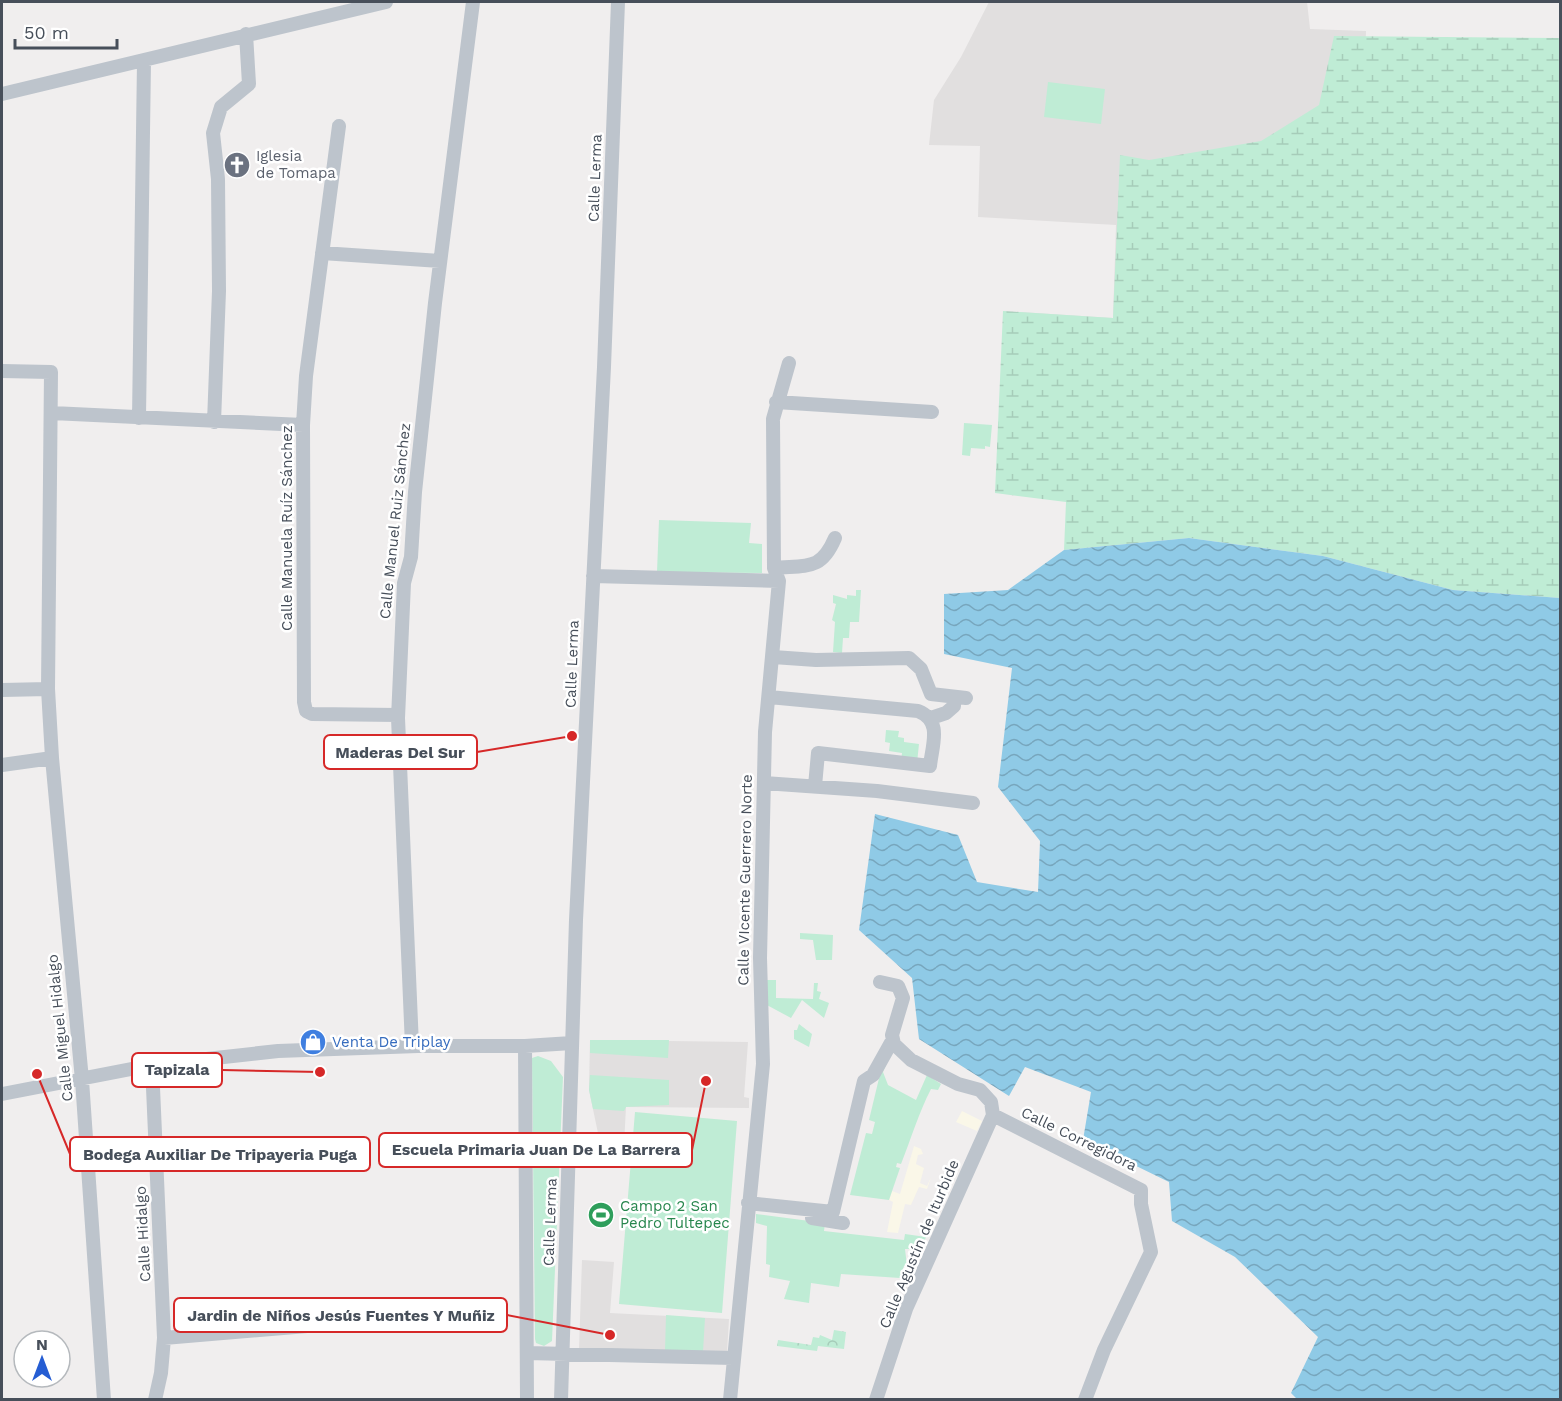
<svg xmlns="http://www.w3.org/2000/svg" width="1562" height="1401" font-family="'Work Sans',sans-serif">
<style>
.commercial{fill:#faf7e8}
.education{fill:#e1dfdf}
.green{fill:#bfecd5}
.forest{fill:url(#forest-crowns)}
.wetland{fill:url(#wetland-marsh)}
.water{fill:url(#water-waves)}
.lines{fill:none;stroke-linecap:round;stroke-linejoin:round}
.minor{stroke:#bdc4cc;stroke-width:14}
.labels{text-anchor:middle;stroke-width:5;stroke-linejoin:round;paint-order:stroke}
.worship-label{font-size:15px;fill:#5b616d;stroke:#fff;text-anchor:start}
.street-label{font-size:15px;fill:#474f5a;stroke:#fff}
.shop-label{font-size:15px;fill:#366cbe;stroke:#fff;text-anchor:start}
.leisure-label{font-size:15px;fill:#27864d;stroke:#fff;text-anchor:start}
.leader{fill:none;stroke:#d62828;stroke-width:2}
.callout-dot{fill:#d62828;stroke:#fff;stroke-width:2}
.callout{fill:#fff;stroke:#d62828;stroke-width:2}
.callout-label{font-size:16px;text-anchor:middle;font-weight:bold;fill:#474f5a}
</style>
<defs>
<pattern id="forest-crowns" width="20" height="18" patternUnits="userSpaceOnUse" patternTransform="scale(1.5)"><rect width="20" height="18" fill="#bfecd5"/><path d="M2 6a3 3 0 1 1 6 0M12 15a3 3 0 1 1 6 0" fill="none" stroke="#a6ccb9"/></pattern>
<pattern id="wetland-marsh" width="20" height="14" patternUnits="userSpaceOnUse" patternTransform="scale(1.5)"><rect width="20" height="14" fill="#bfecd5"/><path d="M1 5h8M5 5V1M11 12h8M15 12V8" fill="none" stroke="#a6ccb9"/></pattern>
<pattern id="water-waves" width="16" height="10" patternUnits="userSpaceOnUse" patternTransform="scale(1.5)"><rect width="16" height="10" fill="#8fcae6"/><path d="M0 5q4-4 8 0t8 0" fill="none" stroke="#77a6bd"/></pattern>
</defs>
<rect width="100%" height="100%" fill="#f0eeee"/>
<path class="commercial" d="M962,1111L982,1121L977,1131L956,1122Z
M914,1146L921,1149L923,1154L918,1155L916,1164L924,1168L920,1183L927,1186L931,1177L927,1189L919,1187L911,1205L905,1204L898,1233L887,1232L893,1202L889,1200L892,1191L900,1194Z"/>
<path class="education" d="M989,2H1307L1310,29L1366,31L1362,146L1507,477L1003,311L1113,318L1116,225L978,217L980,146L929,145L934,100L961,57Z
M590,1040L748,1042L744,1097L749,1098V1108L626,1107L623,1164L598,1161L599,1138L589,1090Z
M582,1260L614,1262L610,1313L729,1319L727,1352L579,1350Z"/>
<path class="green" d="M1048,82L1105,89L1101,124L1044,117Z
M964,423L992,425L990,447L985,446V449L971,448L970,456L962,455Z
M659,520L751,523L749,543L762,544V573L657,572Z
M856,590H861L859,622H850L849,638H843L842,653L833,652L835,622L832,620L836,604L833,603V595L847,599V595L856,596Z
M886,730L899,731L898,737L904,738V742L919,744L917,763L901,761L902,753L889,751L890,743L885,742Z
M800,933L833,935L832,960H816L813,940L800,939Z
M767,980H776V998L813,999L814,983H818L817,991L821,992L819,999L829,1003L824,1018L802,1000L791,1018L765,1004Z
M799,1024L812,1034L809,1047L794,1039V1030H797Z
M590,1040H669L668,1058L590,1053Z
M538,1056L551,1061L563,1077L552,1341L544,1346L536,1343L535,1339L532,1058Z
M889,1058L883,1072L888,1085L916,1100L927,1075L941,1084L938,1090L931,1089C919,1112 911,1139 901,1164L897,1163L896,1167L900,1168L889,1200L850,1195L866,1133L872,1134L875,1122L869,1120L881,1070Z
M590,1075L669,1080V1105L626,1107L624,1111L593,1109L589,1090Z
M635,1112L737,1121L722,1313L619,1304Z
M756,1214L825,1223L824,1231L904,1240L905,1234L926,1237L917,1259L912,1256L910,1249H905L907,1266H904L900,1278L841,1274L839,1287L811,1283L809,1303L784,1299L790,1281L769,1277L770,1265L766,1264L767,1226L756,1223Z
M666,1315L705,1318L703,1352L665,1351Z"/>
<path class="forest" d="M834,1330L846,1332L844,1349L818,1346L817,1351L777,1346L778,1340L811,1345L813,1337L819,1338L820,1335L832,1340Z"/>
<path class="wetland" d="M1334,36L1560,38V598L1453,590L1323,556L1189,538L1064,550L1066,502L995,493L1003,311L1113,318L1120,155L1149,160L1261,141L1319,105Z"/>
<path class="water" d="M1189,538L1323,556L1453,590L1560,598V1399H1297L1291,1393L1318,1337L1235,1257L1172,1221L1169,1182L1083,1140L1091,1092L1025,1067L1009,1096L919,1039L912,978L859,930L875,814L958,835L977,882L1038,892L1040,841L998,787L1012,668L944,654V594L1008,590L1064,550Z"/>
<g class="lines">
<path class="minor" d="M2,94L386,2
M339,126L306,376L303,425L304,702L306,711L312,714L398,715
M322,253L440,261
M2,371L51,372L48,689L52,758L82,1080L104,1400
M776,402L932,412
M52,413L303,425
M139,418L144,61
M214,422L219,291L218,179L213,133L221,107L249,84L246,34
M774,568C807,565 821,571 835,538
M593,576L779,581
M773,657L816,660L909,658L921,669L931,694L966,698
M2,690L48,689
M769,697L918,711C943,721 932,745 930,766L818,753L815,786
M931,718L946,713L954,706L953,697
M2,765L52,758
M764,783L877,791L973,803
M412,1046L398,718L404,583L411,557L415,492L435,303L473,2
M525,1046L527,1400
M152,1065L164,1338L161,1373L155,1400
M2,1094L152,1065L278,1051L418,1046H525L572,1043
M993,1115L1141,1190V1204L1151,1252L1104,1350L1085,1400
M748,1203L833,1212L864,1081L873,1075L892,1041
M812,1218L843,1223
M164,1338L319,1325
M527,1353L733,1358
M561,1400L576,920L604,367L618,2
M730,1400L763,1064L760,958L765,732L779,581L774,568L773,419L789,363
M876,1400L906,1309L993,1115L991,1102L980,1090L958,1084L911,1060L894,1044L892,1035L903,998L898,986L880,982"/>
</g>
<defs>
<symbol id="church-disc" viewBox="-11 -11 22 22"><circle r="9.5" fill="#6b7280" stroke="#fff"/><path d="M-1.2-6h2.4v3.5h3.3v2.4h-3.3V6h-2.4V-.1h-3.3v-2.4h3.3Z" fill="#fff"/></symbol>
<symbol id="shop-disc" viewBox="-11 -11 22 22"><circle r="9.5" fill="#3f7fe0" stroke="#fff"/><path d="M-5-2.5h2.3a2.7 3.5 0 0 1 5.4 0H5L5.5 6h-11ZM-1.5-2.5h3a1.5 2.3 0 0 0-3 0Z" fill="#fff"/></symbol>
<symbol id="stadium-disc" viewBox="-11 -11 22 22"><circle r="9.5" fill="#2e9e5b" stroke="#fff"/><path d="M0-5a6.5 5 0 1 0 0 10a6.5 5 0 1 0 0-10ZM-3.5-1.8h7v3.6h-7Z" fill="#fff"/></symbol>
</defs>
<g fill-rule="evenodd">
<use href="#church-disc" x="222" y="150" width="30" height="30"/>
<use href="#shop-disc" x="298" y="1027" width="30" height="30"/>
<use href="#stadium-disc" x="586" y="1200" width="30" height="30"/>
</g>
<g class="labels">
<g class="worship-label">
<text x="256" y="161">Iglesia<tspan x="256" dy="17">de Tomapa</tspan></text>
</g>
<g class="street-label">
<text transform="translate(595 178) rotate(-88)" y="5">Calle Lerma</text>
<text transform="translate(395 521) rotate(-84)" y="5">Calle Manuel Ruiz Sánchez</text>
<text transform="translate(287 528) rotate(-90)" y="5">Calle Manuela Ruíz Sánchez</text>
<text transform="translate(572 664) rotate(-88)" y="5">Calle Lerma</text>
<text transform="translate(745 880) rotate(-89)" y="5">Calle VIcente Guerrero Norte</text>
<text transform="translate(60 1028) rotate(-96)" y="5">Calle Miguel Hidalgo</text>
<text transform="translate(1079 1139) rotate(26)" y="5">Calle Corregidora</text>
<text transform="translate(550 1222) rotate(-88)" y="5">Calle Lerma</text>
<text transform="translate(143 1234) rotate(-93)" y="5">Calle Hidalgo</text>
<text transform="translate(919 1244) rotate(-67)" y="5">Calle Agustín de Iturbide</text>
</g>
<g class="shop-label">
<text x="332" y="1047">Venta De Triplay</text>
</g>
<g class="leisure-label">
<text x="620" y="1211">Campo 2 San<tspan x="620" dy="17">Pedro Tultepec</tspan></text>
</g>
</g>
<path class="leader" d="M572 736L477 752M320 1072L222 1070M706 1081L692 1150M37 1074L70 1154M610 1335L507 1315"/>
<g class="callout-dot">
<circle cx="572" cy="736" r="6"/>
<circle cx="320" cy="1072" r="6"/>
<circle cx="706" cy="1081" r="6"/>
<circle cx="37" cy="1074" r="6"/>
<circle cx="610" cy="1335" r="6"/>
</g>
<g class="callout">
<rect x="324" y="735" width="153" height="34" rx="6"/>
<rect x="132" y="1053" width="90" height="34" rx="6"/>
<rect x="379" y="1133" width="313" height="34" rx="6"/>
<rect x="70" y="1137" width="300" height="34" rx="6"/>
<rect x="174" y="1298" width="333" height="34" rx="6"/>
</g>
<g class="callout-label">
<text x="400" y="758">Maderas Del Sur</text>
<text x="177" y="1075">Tapizala</text>
<text x="536" y="1155">Escuela Primaria Juan De La Barrera</text>
<text x="220" y="1160">Bodega Auxiliar De Tripayeria Puga</text>
<text x="341" y="1321">Jardin de Niños Jesús Fuentes Y Muñiz</text>
</g>
<rect width="1562" height="1401" fill="none" stroke="#474f5a" stroke-width="6"/>
<g transform="translate(42 1359)"><circle r="28" fill="#ffffff" stroke="#b5b9bd" stroke-width="1.5"/>
<path d="M0-4.5L10 22L0 15L-10 22Z" fill="#255dd3"/>
<text y="-9" font-size="16" font-weight="bold" text-anchor="middle" fill="#474f5a">N</text>
</g>
<path d="M15 39v9h102v-9" fill="none" stroke="#474f5a" stroke-width="3"/>
<text x="24" y="39" font-size="18" fill="#474f5a" stroke="#ffffff" stroke-width="4.5" paint-order="stroke">50 m</text>
</svg>
